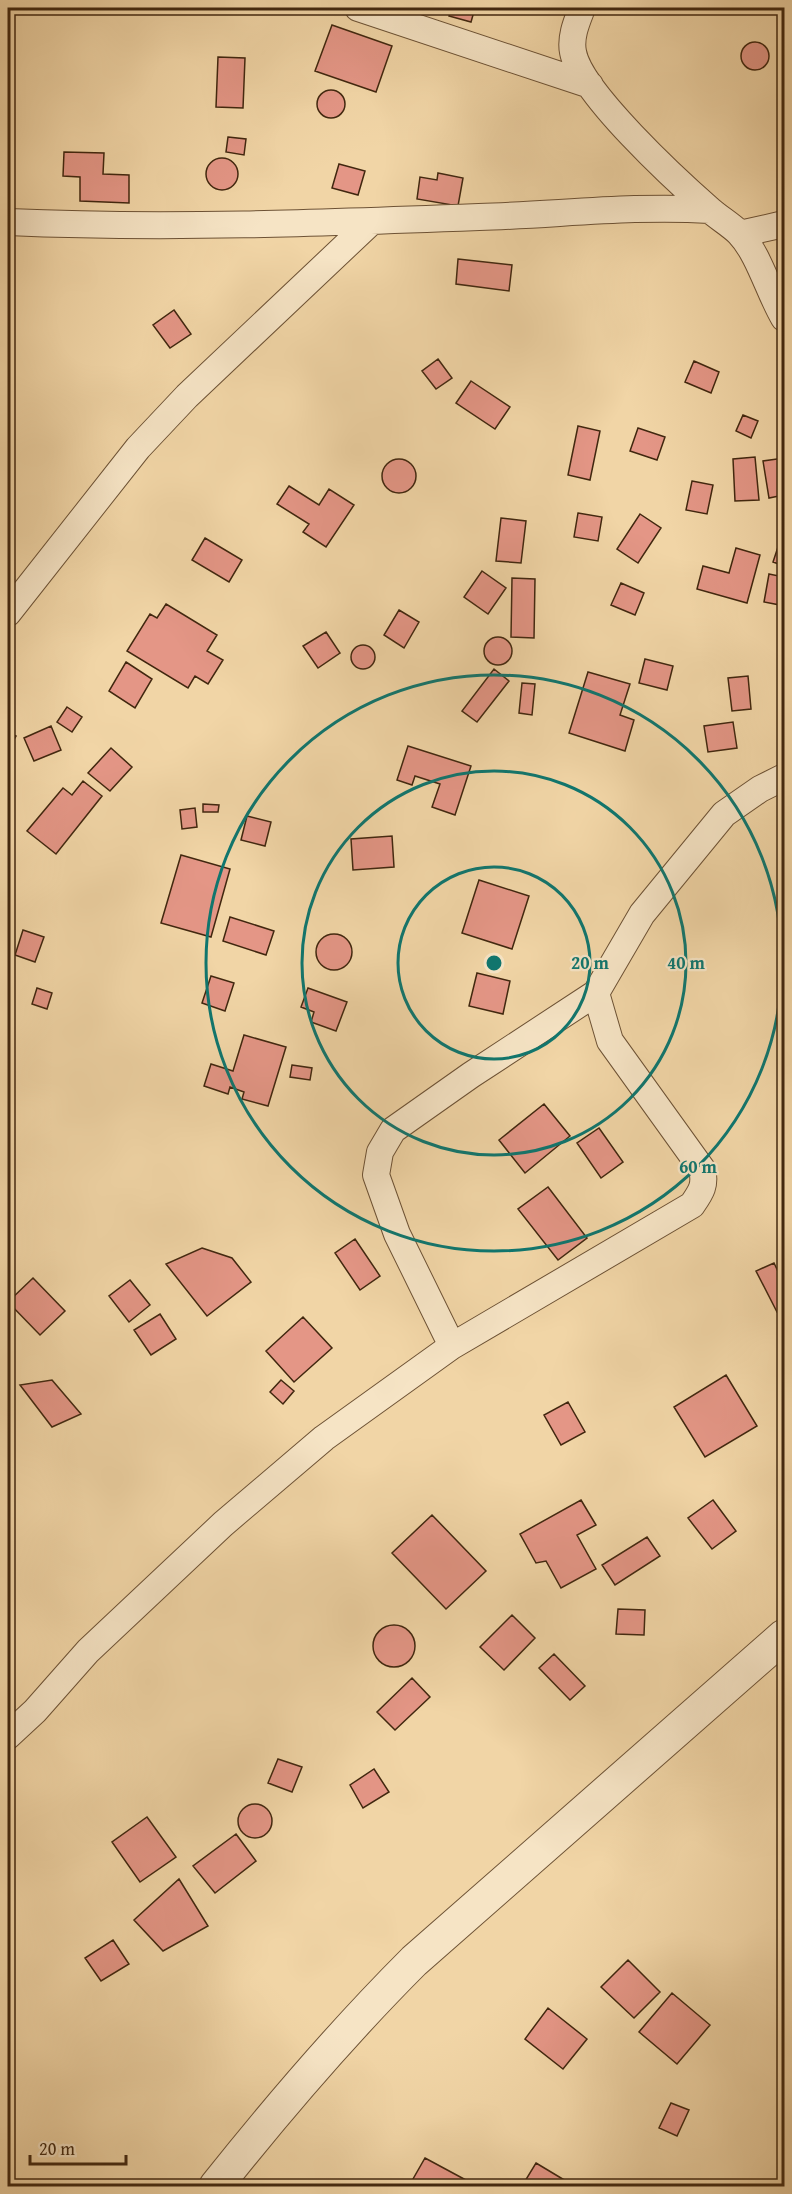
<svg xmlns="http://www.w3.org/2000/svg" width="792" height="2194" font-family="'Gentium Book Plus',serif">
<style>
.building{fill:#e49686;stroke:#41270f;stroke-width:1.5}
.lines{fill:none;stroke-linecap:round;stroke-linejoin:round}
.minor-casing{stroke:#6d5235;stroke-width:28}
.tertiary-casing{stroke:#6d5235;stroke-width:35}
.minor{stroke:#f6e4c5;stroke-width:26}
.tertiary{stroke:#f6e4c5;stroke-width:33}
.ring{fill:none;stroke:#0f766e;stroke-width:3}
.centre{fill:#0f766e;stroke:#f6e4c5;stroke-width:3}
.ring-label{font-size:18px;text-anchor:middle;font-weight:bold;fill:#0f766e;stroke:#f6e4c5;stroke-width:4.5;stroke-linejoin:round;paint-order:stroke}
</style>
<rect width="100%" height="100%" fill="#f1d5a6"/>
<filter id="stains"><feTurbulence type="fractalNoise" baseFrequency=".00333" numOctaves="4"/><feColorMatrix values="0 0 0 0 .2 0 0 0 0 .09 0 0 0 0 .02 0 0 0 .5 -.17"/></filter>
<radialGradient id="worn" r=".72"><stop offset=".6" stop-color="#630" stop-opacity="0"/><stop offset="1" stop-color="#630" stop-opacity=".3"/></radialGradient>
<path class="building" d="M452,8H475L471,22L449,16Z
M332,25L392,46L376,92L315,71Z
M741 56a14 14 0 1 1 28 0a14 14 0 1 1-28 0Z
M218,57L245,58L243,108L216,107Z
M317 104a14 14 0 1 1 28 0a14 14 0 1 1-28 0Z
M228,137L246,139L244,155L226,152Z
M64,152L104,153L103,174L129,175V203L80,201V177L63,176Z
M206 174a16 16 0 1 1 32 0a16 16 0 1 1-32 0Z
M339,164L365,171L358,195L332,188Z
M438,173L463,178L458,206L417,199L420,177L437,180Z
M458,259L512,265L509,291L456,284Z
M174,310L191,334L170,348L153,325Z
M438,359L452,378L436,389L422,371Z
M694,361L719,372L711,393L685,382Z
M471,381L510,407L495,429L456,403Z
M743,415L758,421L751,438L736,431Z
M578,426L600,431L590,480L568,475Z
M638,428L665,437L657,460L630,451Z
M8,446L13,457L8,460Z
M755,457L759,500L735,501L733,459Z
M784,458V495L769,498L763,461Z
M382 476a17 17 0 1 1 34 0a17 17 0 1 1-34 0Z
M692,481L713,485L707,514L686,510Z
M289,486L319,505L329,489L354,505L326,547L303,532L309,524L277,504Z
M578,513L602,517L598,541L574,537Z
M640,514L661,528L638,563L617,549Z
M501,518L526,521L521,563L496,561Z
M783,532L784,533V566L773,562Z
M205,538L242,560L229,582L192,560Z
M736,548L760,555L747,603L697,589L703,566L729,573Z
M482,571L506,588L488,614L464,597Z
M769,574L784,577L780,605L764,602Z
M512,578L535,579L534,638L511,637Z
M621,583L644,593L635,615L611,605Z
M166,604L217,635L207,651L223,660L208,684L195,676L188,688L127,651L150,614L157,618Z
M399,610L419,622L404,648L384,635Z
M326,632L340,653L318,668L303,646Z
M484 651a14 14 0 1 1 28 0a14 14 0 1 1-28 0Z
M351 657a12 12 0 1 1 24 0a12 12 0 1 1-24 0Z
M645,659L673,666L667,690L639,683Z
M126,662L152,679L135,708L109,691Z
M494,669L509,681L477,722L462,711Z
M588,672L630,684L620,715L634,720L625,751L569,733Z
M748,676L751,709L732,711L728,678Z
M522,683L535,684L532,715L519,713Z
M67,707L82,717L72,732L57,722Z
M733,722L737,748L708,752L704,726Z
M51,726L61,750L34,761L24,738Z
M8,732L16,736L8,750Z
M408,746L471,766L455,815L432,807L440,784L415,776L412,785L397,780Z
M111,748L132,767L110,791L88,773Z
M83,781L102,796L56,854L27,831L63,788L72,795Z
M203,804L219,805L218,812H203Z
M195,808L197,827L182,829L180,810Z
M247,816L271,822L265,846L241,840Z
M392,836L394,867L353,870L351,839Z
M181,855L230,869L211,937L161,923Z
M479,880L529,896L512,949L462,933Z
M230,917L274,931L266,955L223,941Z
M23,930L44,937L35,962L15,955Z
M316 952a18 18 0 1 1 36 0a18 18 0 1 1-36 0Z
M477,973L510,981L503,1014L469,1006Z
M211,976L234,983L225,1011L202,1003Z
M37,988L52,993L47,1009L32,1004Z
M308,988L347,1002L336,1031L311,1022L314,1012L301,1007Z
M244,1035L286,1047L268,1106L242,1099L244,1092L230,1087L228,1094L204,1086L211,1064L233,1071Z
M292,1065L312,1068L310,1080L290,1077Z
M544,1104L570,1136L525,1173L499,1140Z
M599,1128L623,1162L601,1178L577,1143Z
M548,1187L587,1238L558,1260L518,1209Z
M355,1239L380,1276L360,1290L335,1253Z
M202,1248L232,1258L251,1282L207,1316L166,1264Z
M774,1263L784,1284V1308L777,1312L756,1271Z
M33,1278L65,1311L40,1335L8,1302Z
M130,1280L150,1305L129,1322L109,1296Z
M160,1314L176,1339L151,1355L134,1330Z
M303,1317L332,1348L294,1382L266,1351Z
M726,1375L757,1426L705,1457L674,1407Z
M52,1380L81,1414L52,1427L20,1385Z
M281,1380L294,1391L283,1404L270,1392Z
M568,1402L585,1432L561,1445L544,1415Z
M581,1500L596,1525L577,1535L596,1569L561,1588L546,1561L536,1563L520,1534Z
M713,1500L736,1531L712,1549L688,1518Z
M432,1515L486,1571L446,1609L392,1553Z
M647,1537L660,1556L615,1585L602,1565Z
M8,1561L14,1578L8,1580Z
M618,1609L645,1610L644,1635L616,1634Z
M512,1615L535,1638L504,1670L480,1647Z
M373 1646a21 21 0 1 1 42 0a21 21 0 1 1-42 0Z
M554,1654L585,1686L570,1700L539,1668Z
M412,1678L430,1697L395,1730L377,1712Z
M278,1759L302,1767L292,1792L268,1783Z
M374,1769L389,1792L363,1808L350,1785Z
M238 1821a17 17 0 1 1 34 0a17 17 0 1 1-34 0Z
M147,1817L176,1857L140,1882L112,1842Z
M236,1834L256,1861L215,1893L193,1866Z
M179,1879L208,1926L163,1951L134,1920Z
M113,1940L129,1964L101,1981L85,1958Z
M628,1960L660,1992L634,2018L601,1987Z
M672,1993L710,2025L677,2064L639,2032Z
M548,2008L587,2039L563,2069L525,2039Z
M671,2103L689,2110L677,2136L659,2128Z
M425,2158L477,2186H409Z
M536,2163L571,2184L569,2186H522Z"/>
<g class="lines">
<defs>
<path id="minor" d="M358,8L590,85
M582,8C577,21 570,37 573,52C580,92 677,181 710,210C719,218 731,225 739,233C759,254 769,293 784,318
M8,222C165,229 322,223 479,217C556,215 633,205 710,210
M740,234L784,224
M8,613L138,448L187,396L372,221
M452,1346L397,1234L376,1175L380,1152L393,1130L471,1075L596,993
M8,1736L35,1711L88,1651L223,1524L324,1438L452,1346L692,1205C701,1192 706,1185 702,1169L610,1041L596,993L642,914L724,814L760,789L784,777"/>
<path id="tertiary" d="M216,2186C278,2108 343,2032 414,1961L784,1636"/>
</defs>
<use href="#minor" class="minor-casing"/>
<use href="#tertiary" class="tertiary-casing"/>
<use href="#minor" class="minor"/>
<use href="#tertiary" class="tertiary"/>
</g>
<g class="ring">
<circle cx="494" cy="963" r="96"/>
<circle cx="494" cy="963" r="192"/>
<circle cx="494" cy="963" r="288"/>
</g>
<circle cx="494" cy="963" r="9" class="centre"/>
<g class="ring-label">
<text x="590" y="969">20 m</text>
<text x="686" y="969">40 m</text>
<text x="698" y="1173">60 m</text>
</g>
<rect width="792" height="2194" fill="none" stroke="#f1d5a6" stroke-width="30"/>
<rect x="9" y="9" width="774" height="2176" fill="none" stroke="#41270f" stroke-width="3"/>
<rect x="15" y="15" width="762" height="2164" fill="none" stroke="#41270f" stroke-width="1.5"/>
<path d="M30 2155v9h96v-9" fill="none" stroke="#41270f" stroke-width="3"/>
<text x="39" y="2155" font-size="18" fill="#41270f" stroke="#f6e4c5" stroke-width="4.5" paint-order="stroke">20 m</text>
<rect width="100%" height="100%" filter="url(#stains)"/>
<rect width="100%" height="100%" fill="url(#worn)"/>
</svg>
